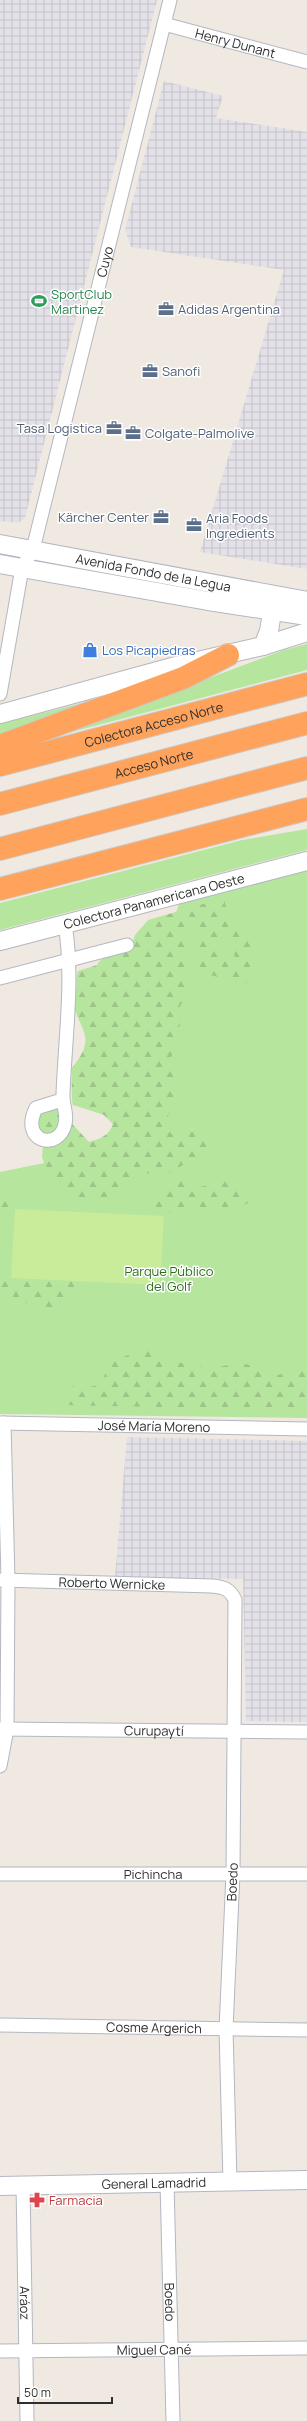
<svg xmlns="http://www.w3.org/2000/svg" width="307" height="2421" font-family="Manrope,sans-serif">
<style>
.industrial{fill:url(#industrial-grid)}
.grass{fill:#b6e59e}
.forest{fill:url(#forest-firs);fill-rule:evenodd}
.pitch{fill:#c9ec9a}
.lines{fill:none;stroke-linecap:round;stroke-linejoin:round}
.street-casing{stroke:#b4b7c1;stroke-width:15}
.secondary-casing{stroke:#b4b7c1;stroke-width:20}
.highway-casing{stroke:#c9c9c9;stroke-width:24}
.street{stroke:#fff;stroke-width:13}
.secondary{stroke:#fff;stroke-width:18}
.highway{stroke:#ffa35c;stroke-width:22}
.labels{text-anchor:middle;stroke-width:3;stroke-linejoin:round;paint-order:stroke}
.street-label{font-size:13px;fill:#2e2e2e;stroke:#fff}
.leisure-label{font-size:13px;fill:#27864d;stroke:#fff;text-anchor:start}
.service-label{font-size:13px;fill:#4e5e75;stroke:#fff;text-anchor:start}
.shop-label{font-size:13px;fill:#366cbe;stroke:#fff;text-anchor:start}
.park-label{font-size:13px;fill:#2c6e1b;stroke:#fff}
.health-label{font-size:13px;fill:#be3a42;stroke:#fff;text-anchor:start}
</style>
<defs>
<pattern id="industrial-grid" width="8" height="8" patternUnits="userSpaceOnUse"><rect width="8" height="8" fill="#e3e1e8"/><path d="M0 4h8M4 0v8" fill="none" stroke="#c3c1c7"/></pattern>
<pattern id="forest-firs" width="22" height="20" patternUnits="userSpaceOnUse"><rect width="22" height="20" fill="#b6e59e"/><path d="M5 1l3.5 6h-7zM16 11l3.5 6h-7z" fill="#9dc588"/></pattern>
</defs>
<rect width="100%" height="100%" fill="#efe9e1"/>
<path class="industrial" d="M0,0H157L25,518L18,523L0,521Z
M164,81L223,96L216,118L307,132V569L200,552L284,270L131,247L125,230Z
M127,1437L307,1441V1722L246,1721L243,1579L115,1577Z"/>
<path class="grass" d="M307,644V670L49,738L284,650Z
M117,694L0,735V724Z
M307,829V850L0,930V903L242,840Z
M307,870V1418L0,1414V1172L158,1140L167,938L179,904Z"/>
<path class="forest" d="M224,898C230,931 244,920 254,939C257,944 251,976 248,981C245,985 240,988 235,989L221,978L204,973C188,956 219,929 180,911L188,928L186,965L189,990L180,1006V1024L171,1058C175,1068 177,1087 175,1098C172,1113 158,1123 173,1135C191,1131 204,1128 214,1146L203,1161L183,1165L167,1174L143,1173L115,1195L97,1199L85,1197L67,1198L50,1181L42,1157L43,1144L27,1119L52,1102L89,1142C100,1139 110,1135 113,1124L104,1115L73,1105C71,1099 72,1077 72,1068C99,1034 78,1032 72,998C80,989 74,981 78,971L97,965C103,953 118,956 131,949L135,935L148,920ZM231,938L235,958L219,962L214,942Z
M179,1179L198,1188L207,1185L210,1180C221,1176 226,1184 235,1188C242,1192 251,1190 250,1201C236,1214 225,1206 209,1207C200,1207 193,1209 184,1208C176,1208 165,1217 157,1213C153,1210 153,1206 153,1201L173,1181Z
M0,1191L9,1194L16,1201L9,1211L1,1216Z
M16,1270L75,1278L78,1287L72,1294L64,1298L60,1312L52,1317L44,1314L39,1303L32,1298L20,1308L12,1310L8,1306V1300L0,1294V1279L7,1273Z
M144,1350L155,1351L178,1362L208,1368L243,1363L277,1375L307,1370V1410L61,1405C70,1377 74,1390 95,1386L104,1377L110,1361Z"/>
<path class="pitch" d="M15,1209L164,1216L160,1285L11,1278Z"/>
<g class="lines">
<defs>
<g id="street">
<path id="s1" d="M164,24L307,62"/>
<path id="s2" d="M0,694L22,568L33,549L170,0"/>
<path d="M0,978L127,945"/>
<path d="M62,1100L36,1108C19,1142 59,1152 65,1124C68,1114 62,1104 63,1094C65,1038 74,979 65,924"/>
<path id="s3" d="M0,1423L307,1429"/>
<path id="s4" d="M0,1580L212,1586C224,1587 230,1589 235,1600L233,1874L226,2029L230,2181"/>
<path id="s5" d="M0,1729L307,1732"/>
<path d="M0,1766L7,1729L8,1580L4,1423"/>
<path id="s6" d="M0,1874H307"/>
<path id="s7" d="M0,2025L307,2030"/>
<path id="s8" d="M167,2182L173,2421"/>
<path id="s9" d="M23,2185L27,2421"/>
<path id="s10" d="M0,2351L307,2348"/>
</g>
<g id="secondary">
<path id="s11" d="M0,544L307,601"/>
<path d="M0,564L208,601L307,616"/>
<path d="M263,646L269,631L274,600"/>
<path d="M0,714L176,666L263,646L307,632"/>
<path id="s12" d="M0,941L307,861"/>
<path id="s13" d="M0,2186L307,2180"/>
</g>
<g id="highway">
<path d="M0,746L183,678L228,655"/>
<path id="s14" d="M0,765L307,684"/>
<path id="s15" d="M0,804L307,723"/>
<path d="M0,849L307,768"/>
<path d="M0,889L307,809"/>
</g>
</defs>
<use href="#street" class="street-casing"/>
<use href="#secondary" class="secondary-casing"/>
<use href="#highway" class="highway-casing"/>
<use href="#street" class="street"/>
<use href="#secondary" class="secondary"/>
<use href="#highway" class="highway"/>
</g>
<defs>
<symbol id="stadium-bare" viewBox="-9 -9 18 18"><path d="M0-5a6.5 5 0 1 0 0 10a6.5 5 0 1 0 0-10ZM-3.5-1.8h7v3.6h-7Z" fill="#2e9e5b" stroke="#fff" stroke-width="2.5" paint-order="stroke"/></symbol>
<symbol id="office-bare" viewBox="-9 -9 18 18"><path d="M-6-3h4V-5.5h4V-3h4V5H-6ZM-1-4.5V-3h2v-1.5ZM-6 0V1H6V0Z" fill="#5c6f8a" stroke="#fff" stroke-width="2.5" paint-order="stroke"/></symbol>
<symbol id="shop-bare" viewBox="-9 -9 18 18"><path d="M-5-2.5h2.3a2.7 3.5 0 0 1 5.4 0H5L5.5 6h-11ZM-1.5-2.5h3a1.5 2.3 0 0 0-3 0Z" fill="#3f7fe0" stroke="#fff" stroke-width="2.5" paint-order="stroke"/></symbol>
<symbol id="pharmacy-bare" viewBox="-9 -9 18 18"><path d="M-2-6h4v4h4v4h-4v4h-4v-4h-4v-4h4Z" fill="#e0444e" stroke="#fff" stroke-width="2.5" paint-order="stroke"/></symbol>
</defs>
<g fill-rule="evenodd">
<use href="#stadium-bare" x="28" y="290" width="22" height="22"/>
<use href="#office-bare" x="155" y="298" width="22" height="22"/>
<use href="#office-bare" x="139" y="360" width="22" height="22"/>
<use href="#office-bare" x="103" y="417" width="22" height="22"/>
<use href="#office-bare" x="122" y="422" width="22" height="22"/>
<use href="#office-bare" x="150" y="506" width="22" height="22"/>
<use href="#office-bare" x="183" y="514" width="22" height="22"/>
<use href="#shop-bare" x="79" y="639" width="22" height="22"/>
<use href="#pharmacy-bare" x="26" y="2189" width="22" height="22"/>
</g>
<g class="labels">
<g class="street-label">
<text dy="5" stroke="none"><textPath href="#s1" startOffset="74">Henry Dunant</textPath></text>
<text dy="5" stroke="none"><textPath href="#s2" startOffset="446">Cuyo</textPath></text>
<text dy="5" stroke="none"><textPath href="#s11" startOffset="156">Avenida Fondo de la Legua</textPath></text>
<text dy="5" stroke="none"><textPath href="#s14" startOffset="159">Colectora Acceso Norte</textPath></text>
<text dy="5" stroke="none"><textPath href="#s15" startOffset="159">Acceso Norte</textPath></text>
<text dy="5" stroke="none"><textPath href="#s12" startOffset="159">Colectora Panamericana Oeste</textPath></text>
<text dy="5" stroke="none"><textPath href="#s3" startOffset="154">José María Moreno</textPath></text>
<text dy="5" stroke="none"><textPath href="#s4" startOffset="112">Roberto Wernicke</textPath></text>
<text dy="5" stroke="none"><textPath href="#s5" startOffset="154">Curupaytí</textPath></text>
<text dy="5" stroke="none"><textPath href="#s6" startOffset="153">Pichincha</textPath></text>
<text transform="translate(232 1882) rotate(-88)" y="5">Boedo</text>
<text dy="5" stroke="none"><textPath href="#s7" startOffset="154">Cosme Argerich</textPath></text>
<text dy="5" stroke="none"><textPath href="#s13" startOffset="154">General Lamadrid</textPath></text>
<text dy="5" stroke="none"><textPath href="#s8" startOffset="120">Boedo</textPath></text>
<text dy="5" stroke="none"><textPath href="#s9" startOffset="118">Aráoz</textPath></text>
<text dy="5" stroke="none"><textPath href="#s10" startOffset="154">Miguel Cané</textPath></text>
</g>
<g class="leisure-label">
<text x="51" y="299">SportClub<tspan x="51" dy="15">Martinez</tspan></text>
</g>
<g class="service-label">
<text x="178" y="314">Adidas Argentina</text>
<text x="162" y="376">Sanofi</text>
<text x="102" y="433" text-anchor="end">Tasa Logistica</text>
<text x="145" y="438">Colgate-Palmolive</text>
<text x="149" y="522" text-anchor="end">Kärcher Center</text>
<text x="206" y="523">Aria Foods<tspan x="206" dy="15">Ingredients</tspan></text>
</g>
<g class="shop-label">
<text x="102" y="655">Los Picapiedras</text>
</g>
<g class="park-label">
<text x="169" y="1276">Parque Público<tspan x="169" dy="15">del Golf</tspan></text>
</g>
<g class="health-label">
<text x="49" y="2205">Farmacia</text>
</g>
</g>
<path d="M18 2397v6h94v-6" fill="none" stroke="#2e2e2e" stroke-width="2"/>
<text x="24" y="2397" font-size="12" fill="#2e2e2e" stroke="#ffffff" stroke-width="3" paint-order="stroke">50 m</text>
</svg>
